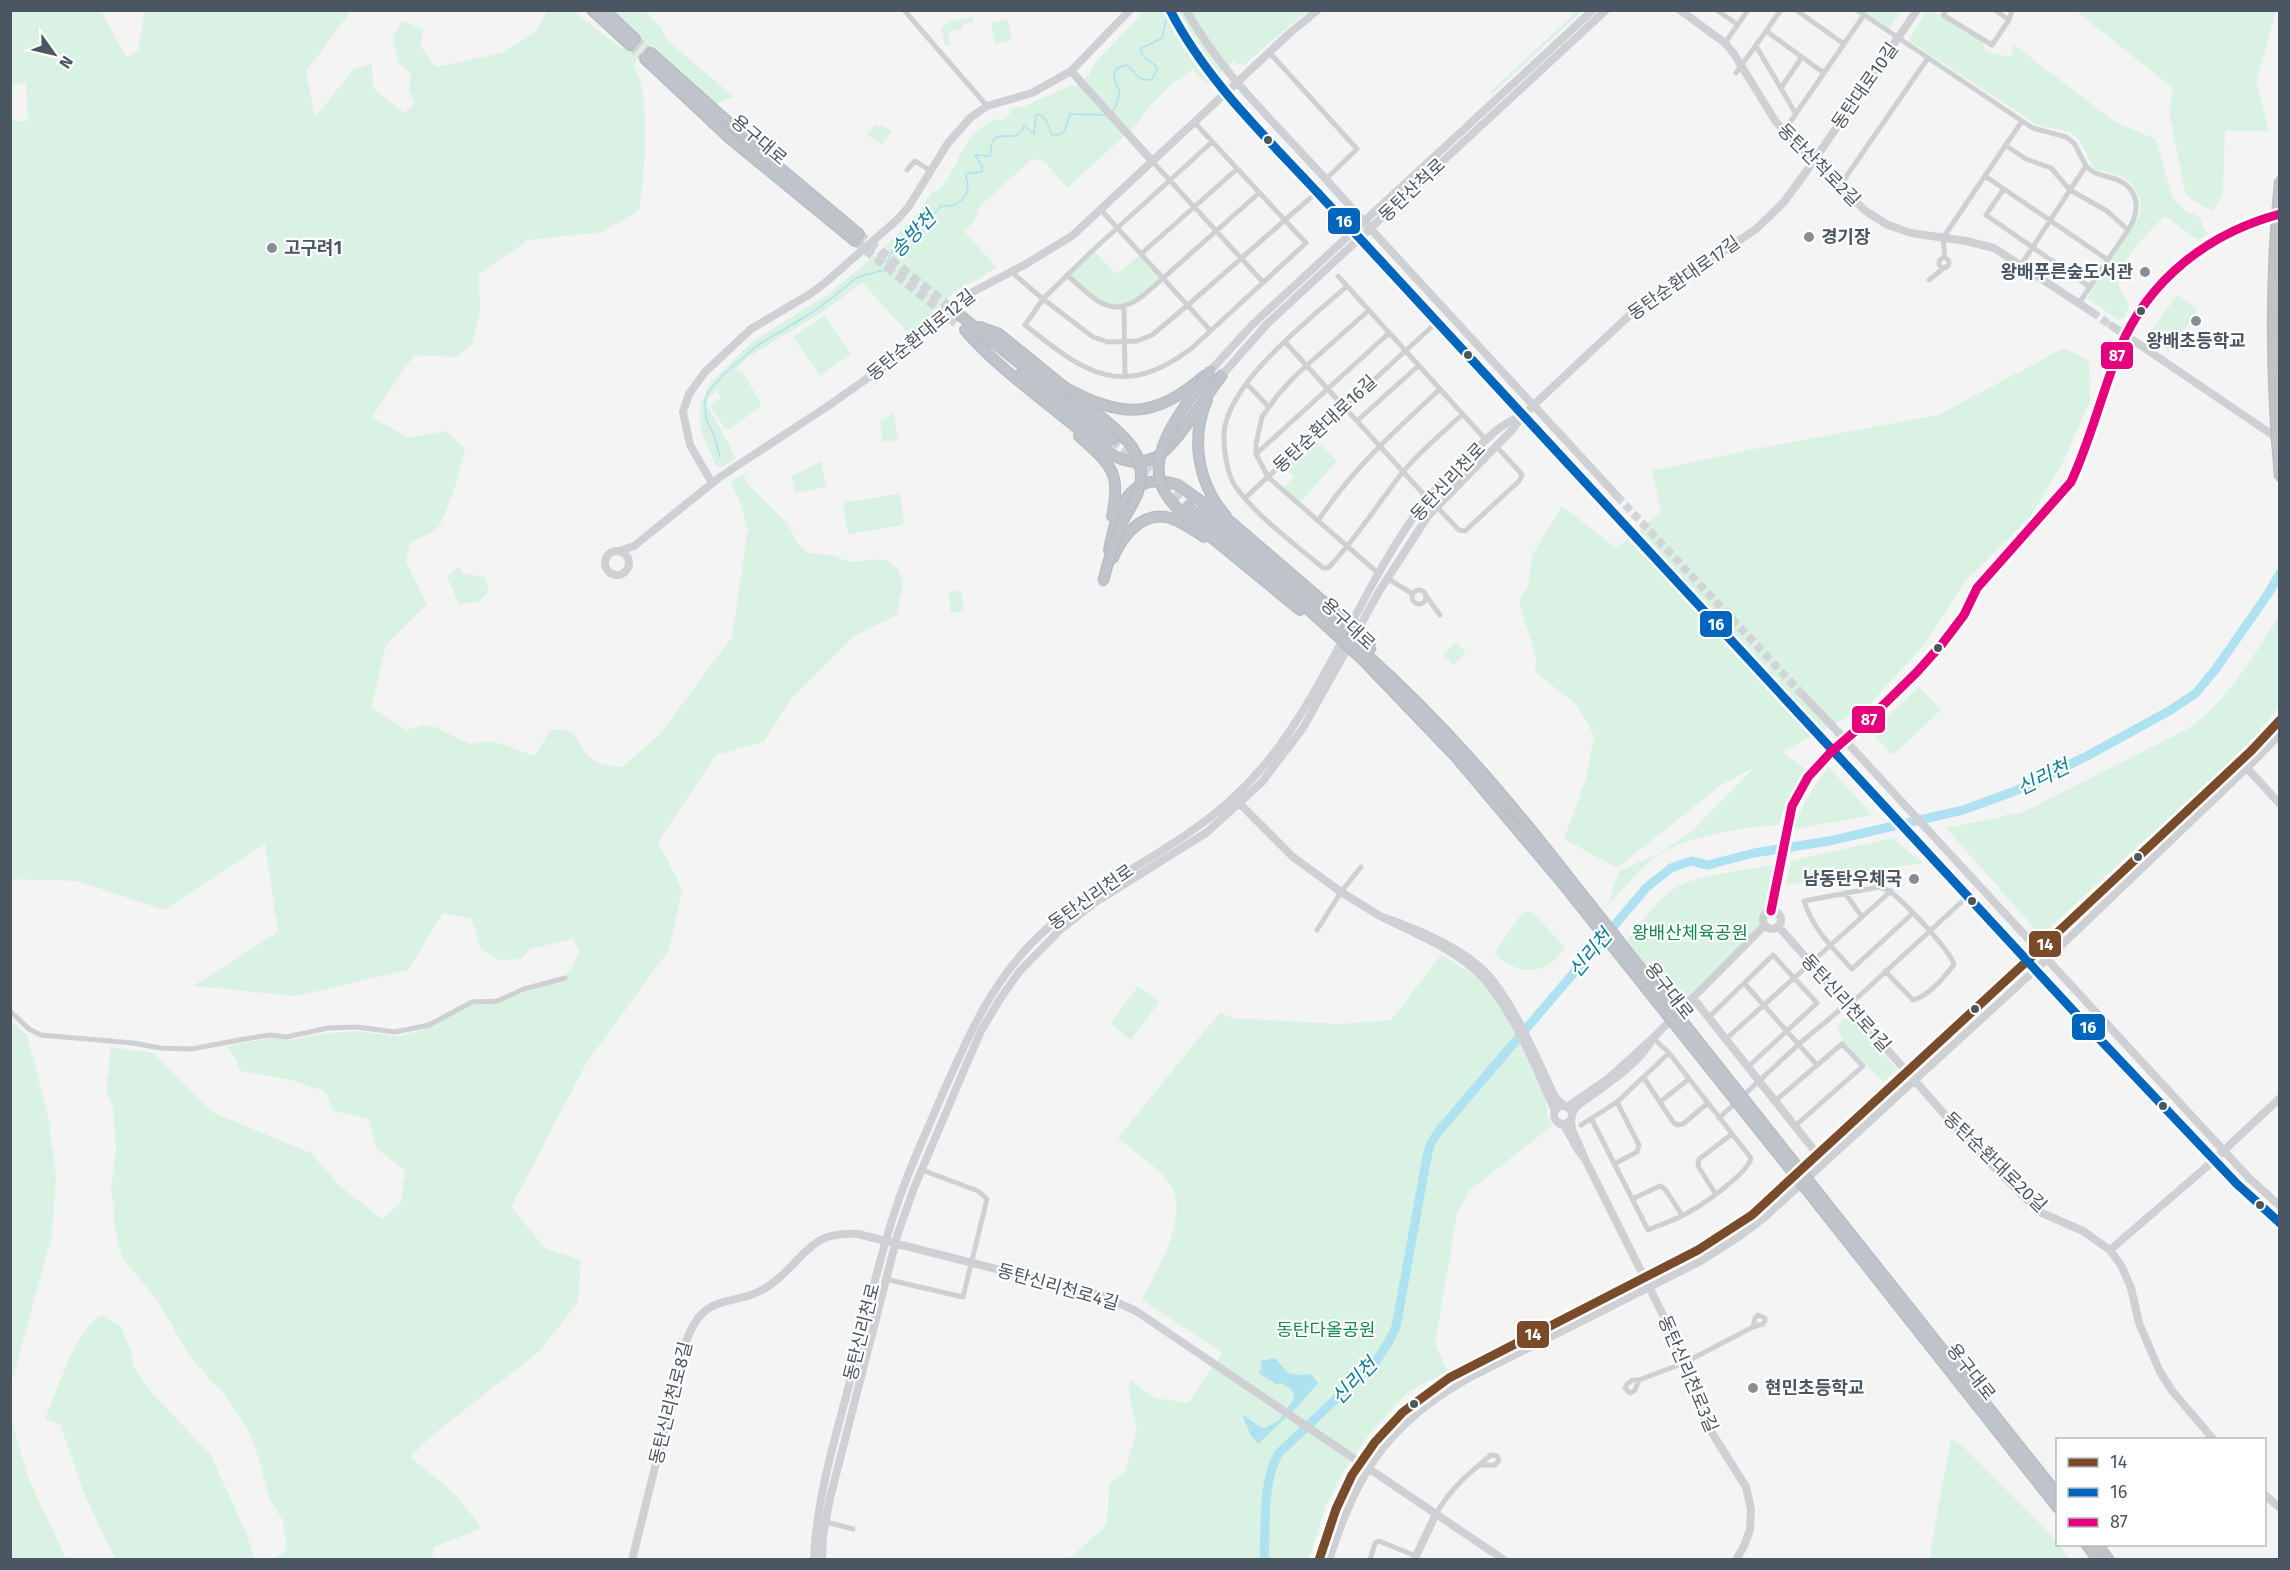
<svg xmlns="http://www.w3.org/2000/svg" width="2290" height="1570" font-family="'Fira Sans','Noto Sans KR',sans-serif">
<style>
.green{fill:#d9f2e3}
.water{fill:#aee2f0}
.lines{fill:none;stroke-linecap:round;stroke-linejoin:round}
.stream{stroke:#aee2f0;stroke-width:1.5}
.river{stroke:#aee2f0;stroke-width:9}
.secondary-tunnel{stroke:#d2d4d7;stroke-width:8;stroke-dasharray:8 4;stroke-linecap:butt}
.highway-tunnel{stroke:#d2d4d7;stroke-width:9;stroke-dasharray:9 4.5;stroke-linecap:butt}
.highway-casing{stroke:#b9bec3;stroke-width:12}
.street{stroke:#ced0d2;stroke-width:5}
.secondary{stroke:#ced0d4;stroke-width:8}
.highway{stroke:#bec4c9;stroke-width:9}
.highway-bridge-casing{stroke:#b9bec3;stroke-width:12;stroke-linecap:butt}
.secondary-bridge{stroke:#ced0d4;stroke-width:8}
.highway-bridge{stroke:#bec4c9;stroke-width:9}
.bus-1-casing{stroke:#fff;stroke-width:14}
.bus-2-casing{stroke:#fff;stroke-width:14}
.bus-3-casing{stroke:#fff;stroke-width:14}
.bus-1{stroke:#7a4b2a;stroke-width:9}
.bus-2{stroke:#0065bd;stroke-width:9}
.bus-3{stroke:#e5007d;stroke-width:9}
.bus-dot{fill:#4a5661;stroke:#fff;stroke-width:2}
.poi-dot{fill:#868d94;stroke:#fff;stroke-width:2}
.labels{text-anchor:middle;stroke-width:4.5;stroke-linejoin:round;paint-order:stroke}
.street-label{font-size:18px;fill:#4a5661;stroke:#fff}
.poi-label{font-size:18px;font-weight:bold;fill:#4a5661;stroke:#fff;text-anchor:start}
.park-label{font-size:18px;fill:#17864f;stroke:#fff}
.water-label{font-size:20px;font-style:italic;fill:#0c7c9b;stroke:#fff}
.line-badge{stroke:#fff;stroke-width:2}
.badge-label{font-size:16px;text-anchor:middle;font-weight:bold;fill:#fff}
</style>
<rect width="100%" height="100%" fill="#f4f4f4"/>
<path class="green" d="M643,10L660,26L667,40L734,97L713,105L650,44L633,65C653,93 644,176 639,210L603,232L528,240L479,274L480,313L472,344L456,357L414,355L372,417L409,438L446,431L465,448C464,461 445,523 436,529C429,534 419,538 410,542L406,562L427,604L386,645L371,708L407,730L423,725L435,727L470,744L492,741L535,756L550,730C584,728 572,740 590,757C600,766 611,766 622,767L659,735L732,637L748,529L739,500L731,482L743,474L748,484L786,522L800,546L808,553L835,556L849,562L881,559L890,562L898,569L903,582L897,615L854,636L792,698L764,742L716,755L658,842L682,889L669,950L587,1062L511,1207L545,1248L581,1260L578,1302L541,1350L429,1438L410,1457L454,1493L482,1528L434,1547L432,1559H274L287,1550L283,1521L269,1498L260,1462L248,1429L223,1392L210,1380L187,1352L160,1304L122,1257L114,1225V1206L111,1192L116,1150L113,1108L106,1091L111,1047L153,1053L212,1112L311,1153L340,1186L382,1219L401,1203L405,1170L377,1149L368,1119L334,1111L324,1091L291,1080L241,1071L228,1046L271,1038L289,1040L328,1033L360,1031L398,1037L424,1029L470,1005L496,1002L563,980L574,963L580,950L572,939L530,949L521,959L500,960L481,949L471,918L443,913L408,970L296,996L193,986L278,932L265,844L164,910L77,881L11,879L10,121H28L26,82L11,86V11H101L127,58L138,50L145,11H351L306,72L315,117L353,70L372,63L373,88L404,113L415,104L409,89L411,73L398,62L393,37L402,21L423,29L421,47L436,67L502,53L536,32L547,11H573L622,49L638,35L613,11Z
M1144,11H1307L1244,65L1236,64L1234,61L1206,85L1193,69L1167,88L1149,107L1134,127L1067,188L1044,161L1032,159L979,207L975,220L964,231L997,268L953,293L910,335L862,282L827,309L748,357L708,399V406L736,458L723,467L716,466L702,433L700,418L701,403L709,384L753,341L827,295L881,250L918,213L932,192C948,189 957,158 966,144C973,133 983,126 994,119C1001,121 1005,120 1010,113L1009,109L1025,106L1070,86L1076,87L1089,75L1094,64Z
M1577,11H1582L1492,94L1490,92Z
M1863,11L1901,10V11L1889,28Z
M1927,11H1931L1983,43L1986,52L2012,57L2013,44L2115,122L2156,139L2173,199L2187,212L2198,216L2208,234L2198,240L2165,216C2150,231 2119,260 2119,282C2119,290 2125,298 2129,304L2125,317L2119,320L2087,298L2140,215L2141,206L2139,197L2130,182L2116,174L2094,169L2079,139L2070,132L2037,125L1911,42L1909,38Z
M2076,11H2276L2256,82L2269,131H2225L2223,193L2212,211L2186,196L2169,111L2173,88Z
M973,17L974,22L962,25V29L948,32L951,46L945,45L941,28C949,20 962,19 973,17Z
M1006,19L1009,22L1011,40L995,44L991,23Z
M875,124L880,127L882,125L892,131L882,145L867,135Z
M1093,250L1116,274L1141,254L1163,278L1124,307L1104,305L1067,275Z
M2177,295L2198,309L2169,352L2147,337Z
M824,315L851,354L820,376L793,337Z
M2064,348L2089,361L2090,401L2063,462L2030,517L1966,580L1924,645L1868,706L1783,752L1805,769L1786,802L1779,825C1744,827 1679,837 1651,860C1635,874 1621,891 1607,907L1619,871L1658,854L1693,830L1755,767L1721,785L1617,868L1564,839L1586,778L1594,736L1577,705L1535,672L1536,657L1519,602L1528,586L1532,555L1562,506L1616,548L1661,512L1652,471L1749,450L1938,415Z
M736,370H741L761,403L759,408L729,429L725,428L710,406L721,398L716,390Z
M894,413L898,440L883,442L880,421Z
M1313,438L1337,461L1300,503L1283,488L1294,477L1282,466Z
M821,461L826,487L795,493L792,476Z
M899,494L901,497L904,521L902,525L850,534L848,533L843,507L846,502Z
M459,567L463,573L484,577L489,591L478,602L459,604L447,577Z
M961,590L964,611L951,613L948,593Z
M2279,617V707L2248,744L2225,766L2047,930H2036L1946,828L2001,817L2008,814H2019L2186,730C2227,703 2252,657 2279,617Z
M1456,642L1466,653L1453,665L1443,654Z
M1919,687L1941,710L1893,755L1871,732Z
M1829,767L1872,815L1794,829C1802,804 1813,787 1829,767Z
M1892,838L1923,863L1786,885L1791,861Z
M1773,865L1765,912L1759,925L1675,1009L1622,947C1637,929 1658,898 1678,886C1696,876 1750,869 1773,865Z
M1531,911L1565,947C1548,977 1516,976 1494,953L1523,912Z
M1441,955C1456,964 1471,971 1483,984C1507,1011 1527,1062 1544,1095C1549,1107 1544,1114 1553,1125L1470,1190L1457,1214L1435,1344L1448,1371L1408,1392L1371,1432L1344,1471L1326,1505L1309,1559L1068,1560L1107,1525L1109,1484L1125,1472L1137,1428L1130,1401L1129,1379L1155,1398L1188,1403L1222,1353L1142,1300C1156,1273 1187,1220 1173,1190C1165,1171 1134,1152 1118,1138L1220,1012L1232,1018L1339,1024L1391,1020Z
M1138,986L1159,1002L1131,1040L1110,1024Z
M1843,1019H1851L1897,1069L1883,1082L1843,1041L1837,1027Z
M11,1022L27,1035L49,1121L56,1176L52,1235L11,1385Z
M101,1315L121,1327L131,1352L134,1368L153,1394L210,1454L246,1532L254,1559H256H115L84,1493L60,1424L45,1419C58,1389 75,1331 101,1315Z
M10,1416L28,1477L66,1559H11Z
M1951,1439L1966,1449L2044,1527L2070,1559H1929Z"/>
<path class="water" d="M1275,1358L1288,1373L1298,1375L1311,1374L1318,1383L1298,1406L1260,1442L1258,1443L1251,1436L1242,1414L1260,1427L1265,1428L1278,1421L1294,1399C1295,1390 1288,1387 1281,1383L1277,1385L1259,1373L1262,1366L1260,1361Z"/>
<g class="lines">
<path class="stream" d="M1112,112L1115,108L1120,93C1115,80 1107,68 1127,65C1135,73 1140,83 1152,79L1157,70L1156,66L1143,56L1140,49L1162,38L1166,21L1169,17
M720,457L714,435L706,419L705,400L710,390L724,374L758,345L816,310L858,277L884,270L892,251L909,233L918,235L922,223L933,215L941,206C960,208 974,193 965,174L982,172V166L975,155L990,156C992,133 995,136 1016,136L1022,131L1024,125L1034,134L1036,115L1039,114L1046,120L1052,135H1057L1064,132L1070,114L1105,115"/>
<path class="river" d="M1264,1560C1266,1528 1262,1479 1279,1453L1376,1361L1388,1343L1396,1327L1426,1162L1430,1145L1438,1132L1647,887L1671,868L1691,861L1708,865L1754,853L1829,841L1963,810L2015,791L2087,756L2169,711L2196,693L2215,670L2268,594L2280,573"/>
<path class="secondary-tunnel" d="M2092,312L2112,326
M1617,496L1804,696
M1607,506L1793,707"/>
<path class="highway-tunnel" d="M635,39L651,53
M630,45L645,59
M859,234L961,316
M855,241L956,323
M1113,439L1192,501
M1109,444L1188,507"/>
<defs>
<path id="highway" d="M592,10L630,45
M604,10L635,39
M651,53L774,163L859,234
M645,59L728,137L855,241
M961,316L1113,439
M980,327L999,334L1068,390
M965,330C996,366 1036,394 1072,424C1087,436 1103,452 1121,459C1132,463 1145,462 1156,457C1174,449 1208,393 1222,375
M1021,374L1107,442
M1064,387C1121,418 1154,420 1204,376
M1081,400L1100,416
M1207,400C1190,439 1198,484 1226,516
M1079,436C1110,465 1122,471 1112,516
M1188,507L1272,577L1331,630
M1203,510L1269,564L1335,625
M1200,528L1300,610
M1109,550C1116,511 1129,468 1178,485L1232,523L1339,615
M1113,558C1122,537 1140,513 1166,517C1179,519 1193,530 1204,537
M1367,655C1443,723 1508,799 1570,879
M1363,660L1456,757L1563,884
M1838,1218L2058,1495
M1833,1223L2058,1508
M2086,1544L2098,1560
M2097,1544L2109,1560"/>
</defs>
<use href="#highway" class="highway-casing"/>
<path class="street" d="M904,10L987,106
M1717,10L1738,25
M1796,10L1844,44
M1857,10L2022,121L1943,238L1945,258
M1946,10L1943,15L1992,45L2009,20L2012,10
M1995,10L2009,20
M1766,31L1824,73
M1725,43L1748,10
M1756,46L1796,114
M1269,52L1357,149L1326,179
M1736,73L1781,10
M1781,88L1802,57
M2022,121L2033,128L2066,137L2074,143L2086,166L2070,190L2107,211L2128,230L2079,303
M1195,123L1306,243L1192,348C1122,401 1085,373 1025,325L1043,299L1093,250L1212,142
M1784,131L1864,15
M2005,145L2026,159L2051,168L2070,190L2021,265
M1153,162L1263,282
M2086,166C2096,177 2108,175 2120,181C2141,192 2139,214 2128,230
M907,170L915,161L931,171
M1985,176L2108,260
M1839,187L1928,58
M2003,190L1986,215L2090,287
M1101,210L1210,330
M1141,254L1237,169
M1939 263a5 5 0 1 1 10 0a5 5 0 1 1-10 0Z
M1013,270L1016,276L1043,299L1093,337L1108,342L1137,341L1152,335L1188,305L1317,192
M1067,275C1094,298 1110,322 1144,295L1259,193
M1338,276L1486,440
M1929,280L1945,267
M1346,287C1309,320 1236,376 1225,426C1223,435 1224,444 1225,453C1227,465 1229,478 1236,487C1257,517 1295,544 1323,568H1328C1356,539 1377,505 1402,473C1420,451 1442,433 1463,414
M1124,307L1125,377
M1368,311L1295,376L1277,396L1262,417L1256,444V454L1268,477L1379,574
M1285,342L1428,499
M1247,384L1268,406
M1357,421L1418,366
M1256,454L1389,333
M1245,498L1437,322
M1436,506L1459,530L1465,531L1519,481L1522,475L1520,472L1496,446
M1318,521C1353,468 1394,432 1440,389
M1387,578L1413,594
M1412 597a7 7 0 1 1 14 0a7 7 0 1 1-14 0Z
M1427,597L1440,615
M1845,893L1862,917
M1317,930L1341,892L1361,867
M1885,971L1913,1000C1930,995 1944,978 1954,964C1948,948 1907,905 1892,893C1889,890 1884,889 1879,887L1804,901C1814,931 1831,946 1852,969L1912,914
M1744,983L1817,1065
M10,1011L29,1029L41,1035L133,1043L160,1048L192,1049L239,1040L270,1035L286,1037L328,1028L357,1027L395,1032L429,1025L472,1002L497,1001L524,989L565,978
M1709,1017L1773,955L1817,1003L1748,1067
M1726,1039L1891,891
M1644,1078L1673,1122L1677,1125L1683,1124L1708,1103
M1775,1101L1842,1044L1863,1066L1795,1126
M1660,1102L1689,1079
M1719,1118L1799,1044L1847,1004L1857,998L1968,896
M1592,1120L1648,1230C1662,1224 1678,1219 1691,1211C1705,1203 1749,1172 1751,1158L1669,1053L1653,1038
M1581,1125L1617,1102L1669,1053
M1614,1164L1637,1152L1639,1145L1617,1102
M1715,1193L1698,1166L1699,1159L1732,1134
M1632,1199L1660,1186L1665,1189L1682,1215
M885,1279L963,1297L987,1199L978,1191L922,1170
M1758,1315L1765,1318V1321L1763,1324L1753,1327L1755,1318Z
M1633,1380H1639L1635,1390L1630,1393L1625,1388L1627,1384Z
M1639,1380L1684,1363L1753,1327
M1436,1514C1450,1489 1469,1473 1491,1455L1497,1456L1499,1460L1495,1465H1479
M826,1522L853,1529
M1370,1560L1375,1543L1379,1541L1416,1556"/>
<path class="secondary" d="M1170,10L1195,53L1227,94L1607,506
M1186,10C1221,73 1274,122 1322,175C1419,283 1519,389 1617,496
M1680,10L1725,43L1734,54L1776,122L1839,187L1867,212L1888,225L1911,233L1966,241L1994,248L2092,312
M1071,71L1153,162
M2112,326L2280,440
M1211,370L1253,324L1593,10
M1222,375L1267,324L1606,10
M712,483L690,445L683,412L689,394L705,372L751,329L810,294L826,282L898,219L909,206L948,143L970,118L987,106L1032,93L1071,71L1130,10
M605 563a12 12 0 1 1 24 0a12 12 0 1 1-24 0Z
M620,551L634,546L720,477L828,406L899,356L961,298L1024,265L1072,236L1291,32L1318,10
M1804,696L1838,732
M1793,707L1827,743
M1854,750L2249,1178L2280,1206
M1843,761L2092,1031L2237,1184L2280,1223
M2245,766L2280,804
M1237,801L1293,857L1341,892L1380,916
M1771,911L1792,806L1808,777L1831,752L1869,719L1917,672L1942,644L1964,615L1977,588L2071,482C2091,439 2102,392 2120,348C2149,279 2209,233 2280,214
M1763 920a9 9 0 1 1 18 0a9 9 0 1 1-18 0Z
M1778,926L1968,1141L2024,1197L2042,1213L2083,1231L2110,1250L2122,1267L2131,1288L2139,1323L2160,1372L2173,1392L2214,1440
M1693,998L1818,1155
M1653,1038L1765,925
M1554 1115a9 9 0 1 1 18 0a9 9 0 1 1-18 0Z
M1567,1107L1609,1078L1653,1038C1639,1066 1600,1088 1576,1107L1572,1114
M1555,1111C1536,1068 1506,993 1469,965C1443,944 1409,931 1380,916C1415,928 1463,947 1488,975C1514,1004 1538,1061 1555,1097L1564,1106
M1560,1124L1564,1125L1578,1150L1586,1161L1572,1129L1571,1120
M1586,1161L1669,1327L1707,1425L1746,1487L1751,1509L1750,1530L1744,1546L1736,1560
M2110,1250L2204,1169L2280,1098
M2264,1494L2280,1508
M632,1560L686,1342C705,1287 736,1310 770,1285C804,1261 808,1230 858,1234L1103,1296L1136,1311L1504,1560
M814,1560C816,1499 835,1440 850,1381C865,1323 877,1263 897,1205C909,1168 927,1131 942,1095C968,1036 993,979 1040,935C1085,892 1140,867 1190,832C1224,809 1256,778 1280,745C1332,673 1364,587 1415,515C1431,492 1452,472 1472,453C1488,438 1501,423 1522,416
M822,1560L823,1535L830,1498L898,1233L914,1188L967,1063L981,1031L1000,999L1019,972L1060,930L1094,903L1206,833L1262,782L1303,728L1380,590L1428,516L1513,429L1523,415L1633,312L1756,229L1783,203L1806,172L1917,10
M1319,1560L1336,1509L1352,1475L1375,1442L1403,1412L1449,1378L1698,1250L1752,1215L2027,961L2251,751L2280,720
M1329,1560C1356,1475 1387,1424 1467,1379L1699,1262L1740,1236L1766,1216L2047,959L2257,758L2280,734
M1414,1560L1436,1514"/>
<use href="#highway" class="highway"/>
<defs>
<path id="highway-bridge" d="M2280,180C2270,279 2271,380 2280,478
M1100,416C1125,436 1150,457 1138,492C1134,503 1126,514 1121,525C1113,543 1108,563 1103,582
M1200,528C1187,517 1172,506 1164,491C1143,452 1189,401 1211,370
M1339,615L1372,649
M1335,625L1367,655
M1331,630L1363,660
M1570,879L1838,1218
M1563,884L1833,1223"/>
</defs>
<use href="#highway-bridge" class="highway-bridge-casing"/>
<path class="secondary-bridge" d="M1838,732L1854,750
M1827,743L1843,761"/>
<use href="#highway-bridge" class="highway-bridge"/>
<defs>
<path id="bus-1" d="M1319,1560L1336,1509L1352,1475L1375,1442L1403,1412L1449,1378L1698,1250L1752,1215L2027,961L2251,751L2280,720"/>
<path id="bus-2" d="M1170,10C1206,80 1264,135 1317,192L2092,1031L2237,1184L2280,1223"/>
<path id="bus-3" d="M1771,911L1792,806L1808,777L1831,752L1869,719L1917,672L1942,644L1964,615L1977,588L2071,482C2091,439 2102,392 2120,348C2149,279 2209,233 2280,214"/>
</defs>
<use href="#bus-1" class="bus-1-casing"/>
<use href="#bus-2" class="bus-2-casing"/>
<use href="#bus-3" class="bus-3-casing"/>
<use href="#bus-1" class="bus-1"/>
<use href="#bus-2" class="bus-2"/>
<use href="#bus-3" class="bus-3"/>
</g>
<g class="bus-dot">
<circle cx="1268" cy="140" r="5"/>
<circle cx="2141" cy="311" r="5"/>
<circle cx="1468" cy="355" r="5"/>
<circle cx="1938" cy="648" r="5"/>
<circle cx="2138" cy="857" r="5"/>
<circle cx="1972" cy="901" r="5"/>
<circle cx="1975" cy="1009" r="5"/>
<circle cx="2163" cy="1106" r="5"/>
<circle cx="2260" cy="1205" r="5"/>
<circle cx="1414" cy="1404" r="5"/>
</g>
<g class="poi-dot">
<circle cx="1809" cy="237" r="6"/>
<circle cx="272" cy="248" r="6"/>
<circle cx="2145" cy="272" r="6"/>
<circle cx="2196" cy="321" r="6"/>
<circle cx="1914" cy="879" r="6"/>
<circle cx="1753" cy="1388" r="6"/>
</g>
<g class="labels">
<g class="street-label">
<text transform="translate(1865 86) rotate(-55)" y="6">동탄대로10길</text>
<text transform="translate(759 140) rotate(40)" y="6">용구대로</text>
<text transform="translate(1819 165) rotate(45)" y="6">동탄산척로2길</text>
<text transform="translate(1412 190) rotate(-43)" y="6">동탄산척로</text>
<text transform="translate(1684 278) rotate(-35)" y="6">동탄순환대로17길</text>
<text transform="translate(921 335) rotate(-39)" y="6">동탄순환대로12길</text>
<text transform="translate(1325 424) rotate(-43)" y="6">동탄순환대로16길</text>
<text transform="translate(1448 482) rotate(-47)" y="6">동탄신리천로</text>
<text transform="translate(1348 624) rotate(43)" y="6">용구대로</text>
<text transform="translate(1091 897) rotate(-35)" y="6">동탄신리천로</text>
<text transform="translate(1669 991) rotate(52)" y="6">용구대로</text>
<text transform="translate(1846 1003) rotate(48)" y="6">동탄신리천로1길</text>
<text transform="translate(1995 1162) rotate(44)" y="6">동탄순환대로20길</text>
<text transform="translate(1058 1287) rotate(16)" y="6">동탄신리천로4길</text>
<text transform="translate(862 1332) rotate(-76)" y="6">동탄신리천로</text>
<text transform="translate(1971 1372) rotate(52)" y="6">용구대로</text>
<text transform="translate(1688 1374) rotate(67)" y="6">동탄신리천로3길</text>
<text transform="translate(671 1403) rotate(-76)" y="6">동탄신리천로8길</text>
</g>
<g class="poi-label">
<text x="1821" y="243">경기장</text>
<text x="284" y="254">고구려1</text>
<text x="2133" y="278" text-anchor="end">왕배푸른숲도서관</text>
<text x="2196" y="347" text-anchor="middle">왕배초등학교</text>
<text x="1902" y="885" text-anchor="end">남동탄우체국</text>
<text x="1765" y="1394">현민초등학교</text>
</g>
<g class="park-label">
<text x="1690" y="939">왕배산체육공원</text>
<text x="1326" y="1336">동탄다올공원</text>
</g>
<g class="water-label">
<text transform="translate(913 234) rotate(-46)" y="7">송방천</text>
<text transform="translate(2043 777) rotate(-26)" y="7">신리천</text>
<text transform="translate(1590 953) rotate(-50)" y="7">신리천</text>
<text transform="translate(1354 1381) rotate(-46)" y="7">신리천</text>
</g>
</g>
<g class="line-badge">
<rect x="1327" y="207" width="34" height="28" rx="6" fill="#0065bd"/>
<rect x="2100" y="341" width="34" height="29" rx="6" fill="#e5007d"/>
<rect x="1699" y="610" width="34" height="28" rx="6" fill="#0065bd"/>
<rect x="1851" y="705" width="35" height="29" rx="6" fill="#e5007d"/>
<rect x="2028" y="930" width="34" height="28" rx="6" fill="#7a4b2a"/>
<rect x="2071" y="1013" width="35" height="28" rx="6" fill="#0065bd"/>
<rect x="1516" y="1320" width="34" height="29" rx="6" fill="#7a4b2a"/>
</g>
<g class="badge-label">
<text x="1344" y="227">16</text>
<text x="2117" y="361">87</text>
<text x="1716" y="630">16</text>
<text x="1869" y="725">87</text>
<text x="2045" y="950">14</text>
<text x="2088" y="1033">16</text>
<text x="1533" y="1340">14</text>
</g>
<rect width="2290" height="1570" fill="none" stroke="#4a5661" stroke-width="24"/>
<rect x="2056" y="1438" width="210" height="108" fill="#ffffff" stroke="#b7bbc0" stroke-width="1.5"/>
<rect x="2068" y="1458" width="30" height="9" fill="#7a4b2a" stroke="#b7bbc0" stroke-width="1.5"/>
<text x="2110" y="1468" font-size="18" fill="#4a5661">14</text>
<rect x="2068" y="1488" width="30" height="9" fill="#0065bd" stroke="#b7bbc0" stroke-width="1.5"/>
<text x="2110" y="1498" font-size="18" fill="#4a5661">16</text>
<rect x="2068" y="1518" width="30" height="9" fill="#e5007d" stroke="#b7bbc0" stroke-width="1.5"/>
<text x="2110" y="1528" font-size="18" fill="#4a5661">87</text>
<g transform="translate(54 54) rotate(124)" stroke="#ffffff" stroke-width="4.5" paint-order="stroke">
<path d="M0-4.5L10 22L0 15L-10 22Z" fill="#4a5661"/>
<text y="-9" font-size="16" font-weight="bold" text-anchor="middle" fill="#4a5661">N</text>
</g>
</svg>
